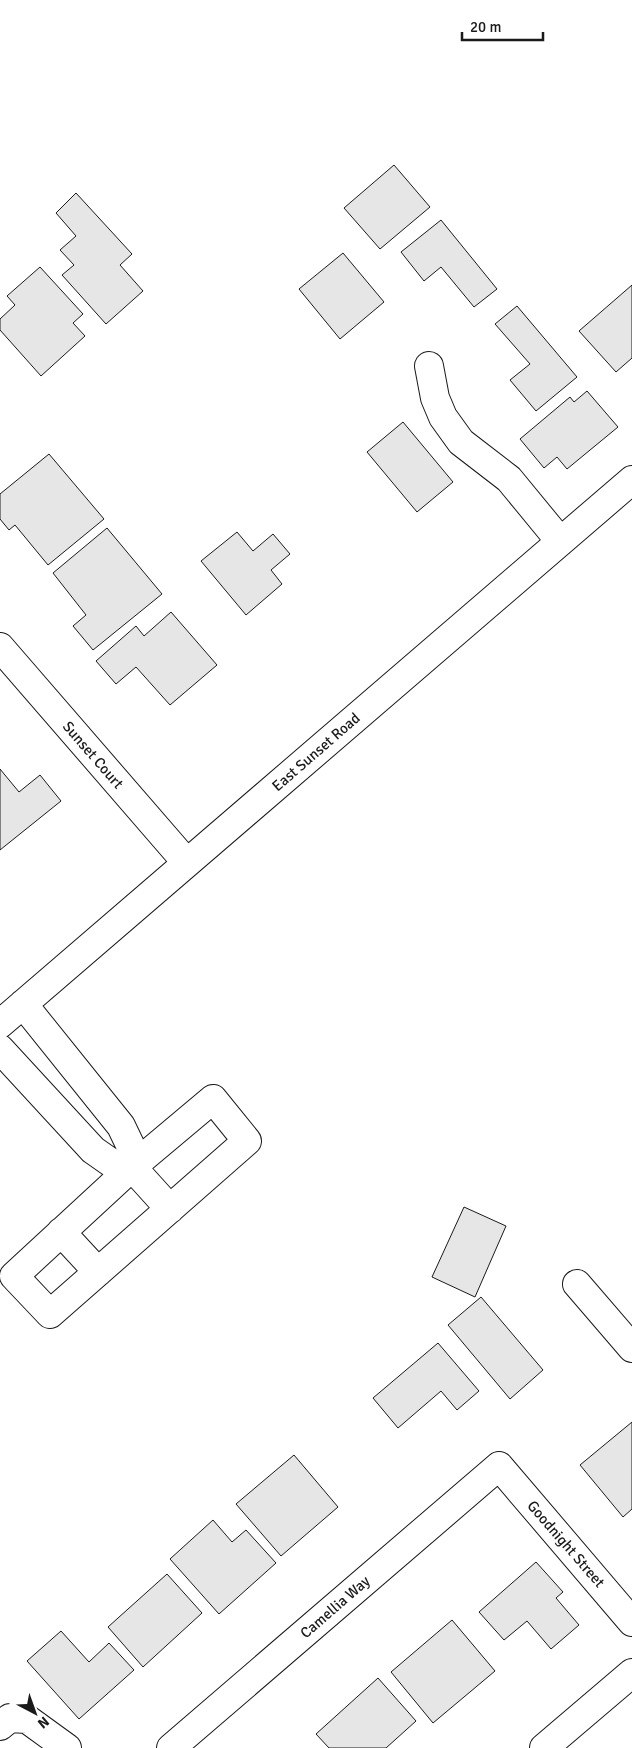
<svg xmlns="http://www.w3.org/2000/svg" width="632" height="1748" font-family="Signika,sans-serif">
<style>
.building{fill:#e6e6e6;stroke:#1a1a1a}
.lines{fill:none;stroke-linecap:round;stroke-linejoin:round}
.minor-casing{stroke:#1a1a1a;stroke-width:30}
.minor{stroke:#fff;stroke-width:28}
.labels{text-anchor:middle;stroke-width:4;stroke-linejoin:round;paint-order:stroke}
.street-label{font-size:15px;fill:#1a1a1a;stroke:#fff}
</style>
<rect width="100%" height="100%" fill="#fff"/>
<path class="building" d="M394,165L430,207L380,249L344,208Z
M76,193L132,254L120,265L143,291L106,324L62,275L74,265L60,250L76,236L56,213Z
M441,220L497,289L474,307L441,267L424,281L401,252Z
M343,253L384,302L340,339L299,289Z
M40,267L83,314L73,323L85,336L41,376L0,330V319L15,305L7,296Z
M632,285V358L616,372L579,331Z
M517,306L577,377L536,411L510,380L530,364L495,324Z
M587,391L618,427L567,469L557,457L544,468L520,439L570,397L574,402Z
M403,422L453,482L417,512L367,452Z
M49,454L104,519L48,565L15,525L9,530L0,519V494Z
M107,528L162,594L93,650L73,626L86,615L53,573Z
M237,532L253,551L273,534L290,554L271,570L282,584L246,615L201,561Z
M171,612L217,665L170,705L136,667L116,684L96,661L136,626L144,636Z
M0,769L19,792L40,775L61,801L0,850Z
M464,1207L506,1226L475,1297L432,1277Z
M481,1297L543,1370L510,1399L448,1325Z
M438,1343L479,1391L457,1410L441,1391L398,1428L373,1398Z
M632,1422V1509L623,1517L580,1465Z
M294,1455L338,1507L281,1556L236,1504Z
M213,1520L232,1542L246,1530L276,1563L219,1614L170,1559Z
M536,1562L563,1592L556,1598L579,1625L551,1649L527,1621L504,1640L479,1612Z
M167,1574L202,1613L143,1667L108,1627Z
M452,1620L495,1671L433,1723L391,1672Z
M61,1631L89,1662L109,1643L134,1670L79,1719L27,1661Z
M378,1678L416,1721L386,1748H329L316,1734Z"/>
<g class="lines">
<defs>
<path id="minor" d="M429,366L435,398L443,417L461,442L509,479L560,541
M0,647L187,863
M23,1004L121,1126L132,1149V1167L14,1276L50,1314L247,1141L213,1099L132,1167
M0,1024L632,480
M0,1049L93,1150L113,1164L132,1167L170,1209
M61,1232L98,1272
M577,1284L632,1348
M0,1726L10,1718L27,1719L67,1748
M171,1748L499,1466L632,1622
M544,1748L632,1673"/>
</defs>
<use href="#minor" class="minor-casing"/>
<use href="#minor" class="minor"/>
</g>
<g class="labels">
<g class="street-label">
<text transform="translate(316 752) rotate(-41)" y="5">East Sunset Road</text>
<text transform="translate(93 755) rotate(49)" y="5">Sunset Court</text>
<text transform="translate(566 1544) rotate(49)" y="5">Goodnight Street</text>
<text transform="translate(335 1607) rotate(-41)" y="5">Camellia Way</text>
</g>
</g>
<g transform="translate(35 1713) rotate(139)" stroke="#ffffff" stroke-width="4" paint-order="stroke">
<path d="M0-4L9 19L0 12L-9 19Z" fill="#1a1a1a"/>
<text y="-8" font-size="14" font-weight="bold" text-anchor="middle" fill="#1a1a1a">N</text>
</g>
<path d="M462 32v8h81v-8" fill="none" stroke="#1a1a1a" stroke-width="2.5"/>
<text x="470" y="32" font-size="15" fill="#1a1a1a" stroke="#ffffff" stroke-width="4" paint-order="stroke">20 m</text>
</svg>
